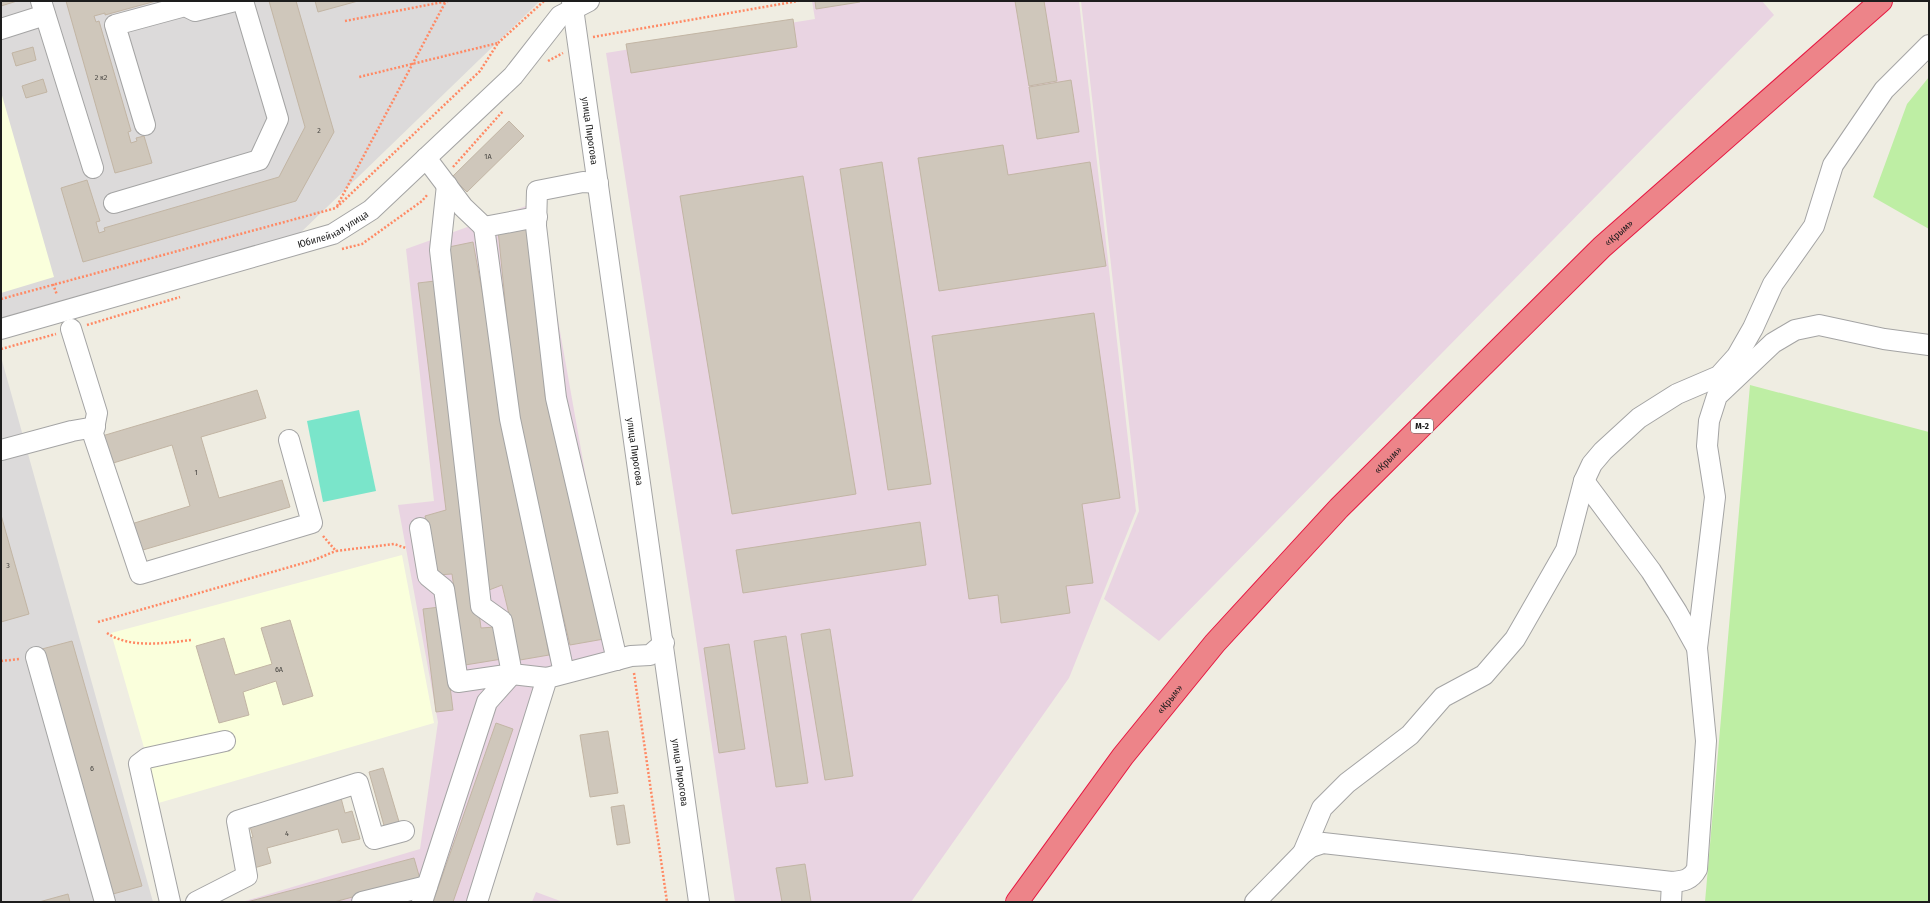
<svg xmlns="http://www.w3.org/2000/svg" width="1930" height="903" font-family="'Fira Sans Condensed',sans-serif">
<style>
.residential{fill:#dcdada}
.industrial{fill:#e9d4e2}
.education{fill:#faffdc}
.grass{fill:#beeea4}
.pitch{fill:#7ae5ca}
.building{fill:#cfc7bb;stroke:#c2b5a4}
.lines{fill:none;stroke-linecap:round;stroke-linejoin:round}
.minor-casing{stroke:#a4a4a4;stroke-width:22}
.highway-casing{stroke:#e61741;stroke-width:24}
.path{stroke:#ff8964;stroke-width:2.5;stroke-dasharray:2 2;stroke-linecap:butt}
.minor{stroke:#fff;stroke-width:20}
.highway{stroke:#ed8489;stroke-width:22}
.labels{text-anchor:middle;stroke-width:3;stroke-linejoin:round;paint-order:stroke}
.number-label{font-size:8px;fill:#4a4844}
.shield{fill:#fff;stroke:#616161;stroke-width:1}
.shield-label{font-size:9px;font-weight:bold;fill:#1d1d1d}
.street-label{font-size:10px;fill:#1d1d1d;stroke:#fff}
</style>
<rect width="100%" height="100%" fill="#efede2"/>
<path class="residential" d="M1,1H539V2L295,238L1,320Z
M1,357L153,902H1Z"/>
<path class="industrial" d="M812,1H1079L1136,511L1069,678L911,902H735L694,624L606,53L815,19Z
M1081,1H1762L1774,15L1159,641L1104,599L1139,511Z
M537,202L617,652L544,668L467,902H242L420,849L438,722L398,505L434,501L406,249Z
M536,892L563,902H532Z"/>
<path class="education" d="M1,92L54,277L1,293Z
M402,555L434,723L155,804L147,758L111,633Z"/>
<path class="grass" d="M1929,77V229L1873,197L1907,104Z
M1750,385L1929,432V902H1705Z"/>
<path class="pitch" d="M359,410L376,491L323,502L307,421Z"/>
<path class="building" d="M1,1H17L1,6Z
M66,1H156L105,15V13L94,16L96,22L99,21L131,131L128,132L131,143L137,141L136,138L144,136L152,163L115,173Z
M269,1H296L334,132L296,201L83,262L61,188L87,180L100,221L96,222L99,233L105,231L104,228L279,177L305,127Z
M315,1H358L318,12Z
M815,1H860V2L816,9Z
M1015,1H1044L1057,81L1029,86Z
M793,19L797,47L631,73L626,44Z
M33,47L36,60L16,66L12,53Z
M43,79L47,92L26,98L22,86Z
M1071,80L1079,132L1037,139L1029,87Z
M509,121L524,136L467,192L452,177Z
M1003,145L1008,175L1090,162L1106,266L939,291L918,158Z
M882,162L931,484L888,490L840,169Z
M803,176L856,494L732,514L680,196Z
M531,224L545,396L604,639L570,645L517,419L498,230Z
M473,242L549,655L520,660L502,585L484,592L444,248Z
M435,281L481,628L495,627L502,659L465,665L452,574L437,575L425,516L446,510L418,283Z
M1094,313L1120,498L1082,504L1093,583L1066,586L1070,613L1001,623L998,595L969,599L932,336Z
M257,390L266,418L201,437L219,498L282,480L290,507L136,552L128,525L190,506L172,445L110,464L102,436Z
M1,515L29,614L1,622Z
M920,522L926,565L743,593L736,550Z
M440,607L453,710L436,712L423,609Z
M290,620L313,696L283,705L276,681L243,692L249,715L219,723L196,646L224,638L235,675L272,664L261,628Z
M830,629L853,776L825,780L801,634Z
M786,636L808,783L776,787L754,641Z
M72,641L142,886L113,894L42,649Z
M729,644L745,749L719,753L704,648Z
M496,723L513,729L453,902H433Z
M608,731L618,793L590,797L580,735Z
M383,768L400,825L385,829L369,772Z
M341,798L345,813L352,811L360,839L342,843L338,829L267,848L271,863L254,868L246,839L253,837L249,823Z
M624,805L630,843L617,845L611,807Z
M414,858L420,879L334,902H247Z
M805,864L811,902H782L776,868Z
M68,894L70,902H39Z"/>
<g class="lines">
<defs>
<g id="minor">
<path d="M41,1L93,168"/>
<path id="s1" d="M572,1L699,902"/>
<path d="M1,29L45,15"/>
<path d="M145,125L115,25L185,6L195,11L235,1"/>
<path d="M426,158L463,207L484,227"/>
<path d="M598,183L583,182L537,191L536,226L556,398L617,660"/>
<path d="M447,185L440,250L481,606L502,621L512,674L547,678"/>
<path d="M114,203L259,160L278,119L243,1"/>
<path d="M537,217L484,227L510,419L564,673"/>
<path id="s2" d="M1,329L333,234L371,210L513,76L560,16L589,1"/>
<path d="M71,329L97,413L93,434L140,574L312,523L289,440"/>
<path d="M1,450L72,431L95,427"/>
<path d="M420,528L428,576L444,589L458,682L512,674L487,702L422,902"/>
<path d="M1697,648L1715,497L1707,446L1709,421L1717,396L1773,343L1795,330L1819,325L1884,339L1929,345"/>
<path d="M36,657L105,902"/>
<path d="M1303,853L1322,808L1347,783L1410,735L1443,697L1484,675L1515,639L1566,550L1584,481L1592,464L1603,451L1639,418L1677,394L1719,376L1737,356L1753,328L1773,284L1814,226L1833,165L1884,90L1929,45"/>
<path d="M170,902L139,764L147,758L225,741"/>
<path d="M196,902L247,876L237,821L358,783L374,839L404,831"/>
<path d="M362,902L427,886"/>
<path d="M477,902L547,678L631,656L650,655L664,643"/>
<path d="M1255,902L1303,853L1311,847L1323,843L1672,882C1684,881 1691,880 1697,869L1706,741L1697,648L1677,612L1651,571L1584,481"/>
<path d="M1671,902L1672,882"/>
</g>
<g id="highway">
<path id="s3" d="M1017,902L1123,756L1215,643L1339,508L1602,247L1881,1"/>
</g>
</defs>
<use href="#minor" class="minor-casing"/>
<use href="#highway" class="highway-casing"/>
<path class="path" d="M345,21L448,1
M593,37L798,1
M498,43L544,1
M548,61L563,53
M453,167L503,111
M337,206L446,1
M342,249L362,244L422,201L428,194
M53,284L57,295
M1,299L336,208L480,71L498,43L359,77
M87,325L180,297
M1,349L56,334
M323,536L336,551L394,544L406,548
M98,622L314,560L336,551
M107,633C130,649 166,643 191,640
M1,661L20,659
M634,673L667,902"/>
<use href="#minor" class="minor"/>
<use href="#highway" class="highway"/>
</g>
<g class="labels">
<g class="number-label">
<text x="101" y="80">2 к2</text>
<text x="319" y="133">2</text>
<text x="488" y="159">1А</text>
<text x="196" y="475">1</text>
<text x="8" y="568">3</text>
<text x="279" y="672">6А</text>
<text x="92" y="771">6</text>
<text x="287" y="836">4</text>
</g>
<rect class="shield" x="1411" y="419" width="22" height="14" rx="3"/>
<g class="shield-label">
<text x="1422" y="429">М-2</text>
</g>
<g class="street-label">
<text dy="4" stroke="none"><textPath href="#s1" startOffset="131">улица Пирогова</textPath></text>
<text dy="4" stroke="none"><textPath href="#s2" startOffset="347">Юбилейная улица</textPath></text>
<text dy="4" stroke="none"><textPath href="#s3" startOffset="902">«Крым»</textPath></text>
<text dy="4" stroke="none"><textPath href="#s1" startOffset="455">улица Пирогова</textPath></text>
<text dy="4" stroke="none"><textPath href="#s3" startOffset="578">«Крым»</textPath></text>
<text dy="4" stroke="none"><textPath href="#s3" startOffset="254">«Крым»</textPath></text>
<text dy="4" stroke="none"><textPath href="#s1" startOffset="779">улица Пирогова</textPath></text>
</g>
</g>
<rect width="1930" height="903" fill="none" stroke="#1d1d1d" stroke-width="4"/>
</svg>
